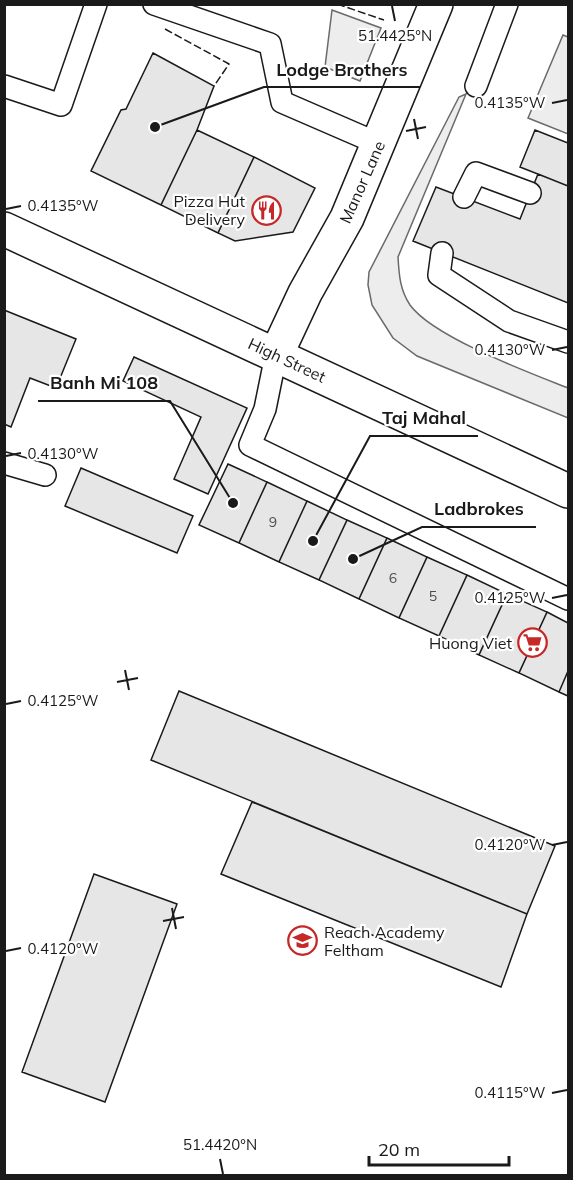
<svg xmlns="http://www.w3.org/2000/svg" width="573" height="1180" font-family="Mulish,sans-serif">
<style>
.green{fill:#ededed;stroke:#6a6a6a;stroke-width:1.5}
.building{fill:#e6e6e6;stroke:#1a1a1a;stroke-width:1.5}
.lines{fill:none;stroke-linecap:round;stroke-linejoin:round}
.service-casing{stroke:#1a1a1a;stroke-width:24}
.minor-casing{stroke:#1a1a1a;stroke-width:36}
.primary-casing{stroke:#1a1a1a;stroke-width:36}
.service{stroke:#fff;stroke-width:21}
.minor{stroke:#fff;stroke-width:33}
.primary{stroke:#fff;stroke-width:33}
.fence{stroke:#1a1a1a;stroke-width:1.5;stroke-dasharray:8 3;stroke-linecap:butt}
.ticks{fill:none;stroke:#1a1a1a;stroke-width:2}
.labels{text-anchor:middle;stroke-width:4.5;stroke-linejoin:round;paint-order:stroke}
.number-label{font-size:14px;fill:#4d4d4d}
.street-label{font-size:16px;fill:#1a1a1a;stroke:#fff}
.poi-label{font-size:16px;fill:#1a1a1a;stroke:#fff;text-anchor:end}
.ticks-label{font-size:15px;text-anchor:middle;fill:#1a1a1a;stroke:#fff;stroke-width:4.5;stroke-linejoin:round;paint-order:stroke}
.leader{fill:none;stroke:#1a1a1a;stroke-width:2}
.callout-dot{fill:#1a1a1a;stroke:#fff;stroke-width:2}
.callout-label{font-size:18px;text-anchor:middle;font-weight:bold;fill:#1a1a1a;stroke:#fff;stroke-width:4.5;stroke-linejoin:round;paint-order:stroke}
</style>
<rect width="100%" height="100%" fill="#fff"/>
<path class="green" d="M332,10L381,28L360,81L325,67Z
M563,35L568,37V134L528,118Z
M466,94L398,257C399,275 400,290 410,305C433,337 530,373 568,388V418L417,356L393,338L372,305L368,285L369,272L459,97Z"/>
<path class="building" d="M153,53L214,86L197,130L161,205L91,171L121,110L126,109Z
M197,130L254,157L218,233L161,205Z
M535,130L568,143V186L520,167Z
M254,157L315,188L293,232L235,241L218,233Z
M538,174L568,186V303L413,241L436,187L520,219Z
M4,310L76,339L56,388L30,378L11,427L4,424Z
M134,357L247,408L208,494L174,479L201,417L123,381Z
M228,464L267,482L239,543L199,525Z
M81,468L193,516L177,553L65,506Z
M267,482L307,501L279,562L239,543Z
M307,501L347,520L319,580L279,562Z
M347,520L387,538L359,599L319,580Z
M387,538L427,557L399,618L359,599Z
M427,557L467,575L439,636L399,618Z
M467,575L507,594L479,655L439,636Z
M507,594L547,612L519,673L479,655Z
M547,612L568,623V671L559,692L519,673Z
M568,671V696L559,692Z
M179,691L555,846L527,914L151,760Z
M252,802L527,914L501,987L221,874Z
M94,874L177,904L105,1102L22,1072Z"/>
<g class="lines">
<defs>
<path id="service" d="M154,4L270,44L282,102L379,144
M4,86L61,105L96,4
M476,86L507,4
M464,197L476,173L530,193
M442,253L439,275L509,321L568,342
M276,355L265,409L250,445L568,599
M4,463L45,475"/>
<path id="minor" d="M276,355L305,293L347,218L436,4"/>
<path id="primary" d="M4,229L568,491"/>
</defs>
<use href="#service" class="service-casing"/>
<use href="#minor" class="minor-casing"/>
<use href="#primary" class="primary-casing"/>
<use href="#service" class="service"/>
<use href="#minor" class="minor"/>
<use href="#primary" class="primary"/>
<path class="fence" d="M337,4L384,20
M165,29L229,64L214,86"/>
</g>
<path class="ticks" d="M392,6L395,21M552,103L567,100M414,119L418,139M406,131L426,127M6,209L21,206M552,350L567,347M6,456L21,453M552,598L567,595M125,670L129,690M117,682L138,678M6,704L21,701M552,845L567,842M172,908L176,929M163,921L184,917M6,951L21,948M552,1093L567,1090M220,1159L223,1174"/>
<defs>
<symbol id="restaurant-ring" viewBox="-11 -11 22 22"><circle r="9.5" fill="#fff" stroke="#c62828" stroke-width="1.5"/><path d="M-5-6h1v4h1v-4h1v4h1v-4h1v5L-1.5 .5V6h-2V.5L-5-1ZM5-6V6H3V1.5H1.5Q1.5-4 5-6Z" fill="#c62828"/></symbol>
<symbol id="supermarket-ring" viewBox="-11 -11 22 22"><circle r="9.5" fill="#fff" stroke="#c62828" stroke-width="1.5"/><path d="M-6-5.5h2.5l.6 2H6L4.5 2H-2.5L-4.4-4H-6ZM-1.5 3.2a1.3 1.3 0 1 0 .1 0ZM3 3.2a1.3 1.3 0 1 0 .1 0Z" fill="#c62828"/></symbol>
<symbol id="school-ring" viewBox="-11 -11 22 22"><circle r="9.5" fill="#fff" stroke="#c62828" stroke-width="1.5"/><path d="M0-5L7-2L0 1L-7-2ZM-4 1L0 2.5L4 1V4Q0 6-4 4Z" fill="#c62828"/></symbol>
</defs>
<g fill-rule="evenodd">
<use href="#restaurant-ring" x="250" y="194" width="33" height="33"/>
<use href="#supermarket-ring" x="516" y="626" width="33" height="33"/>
<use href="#school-ring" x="286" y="924" width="33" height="33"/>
</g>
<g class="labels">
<g class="number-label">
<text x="273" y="527">9</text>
<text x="393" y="583">6</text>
<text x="433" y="601">5</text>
</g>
<g class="street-label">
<text transform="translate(362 182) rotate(-66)" y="6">Manor Lane</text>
<text transform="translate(287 360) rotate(25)" y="6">High Street</text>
</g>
<g class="poi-label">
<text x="245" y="207">Pizza Hut<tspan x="245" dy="18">Delivery</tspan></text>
<text x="512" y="649">Huong Viet</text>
<text x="324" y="938" text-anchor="start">Reach Academy<tspan x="324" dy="18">Feltham</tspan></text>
</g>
</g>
<g class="ticks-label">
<text x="395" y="41">51.4425°N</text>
<text x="510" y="108">0.4135°W</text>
<text x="63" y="211">0.4135°W</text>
<text x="510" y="355">0.4130°W</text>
<text x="63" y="459">0.4130°W</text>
<text x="510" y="603">0.4125°W</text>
<text x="63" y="706">0.4125°W</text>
<text x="510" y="850">0.4120°W</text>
<text x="63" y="954">0.4120°W</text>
<text x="510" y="1098">0.4115°W</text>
<text x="220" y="1150">51.4420°N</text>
</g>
<path class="leader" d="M155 127L264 87H420M233 503L170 401H38M313 541L370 436H478M353 559L422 527H536"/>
<g class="callout-dot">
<circle cx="155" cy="127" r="6"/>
<circle cx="233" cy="503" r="6"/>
<circle cx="313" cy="541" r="6"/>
<circle cx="353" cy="559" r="6"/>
</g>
<g class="callout-label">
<text x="342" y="76">Lodge Brothers</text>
<text x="104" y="389">Banh Mi 108</text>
<text x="424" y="424">Taj Mahal</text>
<text x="479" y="515">Ladbrokes</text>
</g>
<rect width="573" height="1180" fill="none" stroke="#1a1a1a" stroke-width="12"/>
<path d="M369 1156v9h140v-9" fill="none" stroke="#1a1a1a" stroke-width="3"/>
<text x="378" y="1156" font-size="18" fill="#1a1a1a" stroke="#ffffff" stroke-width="4.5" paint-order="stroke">20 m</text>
</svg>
